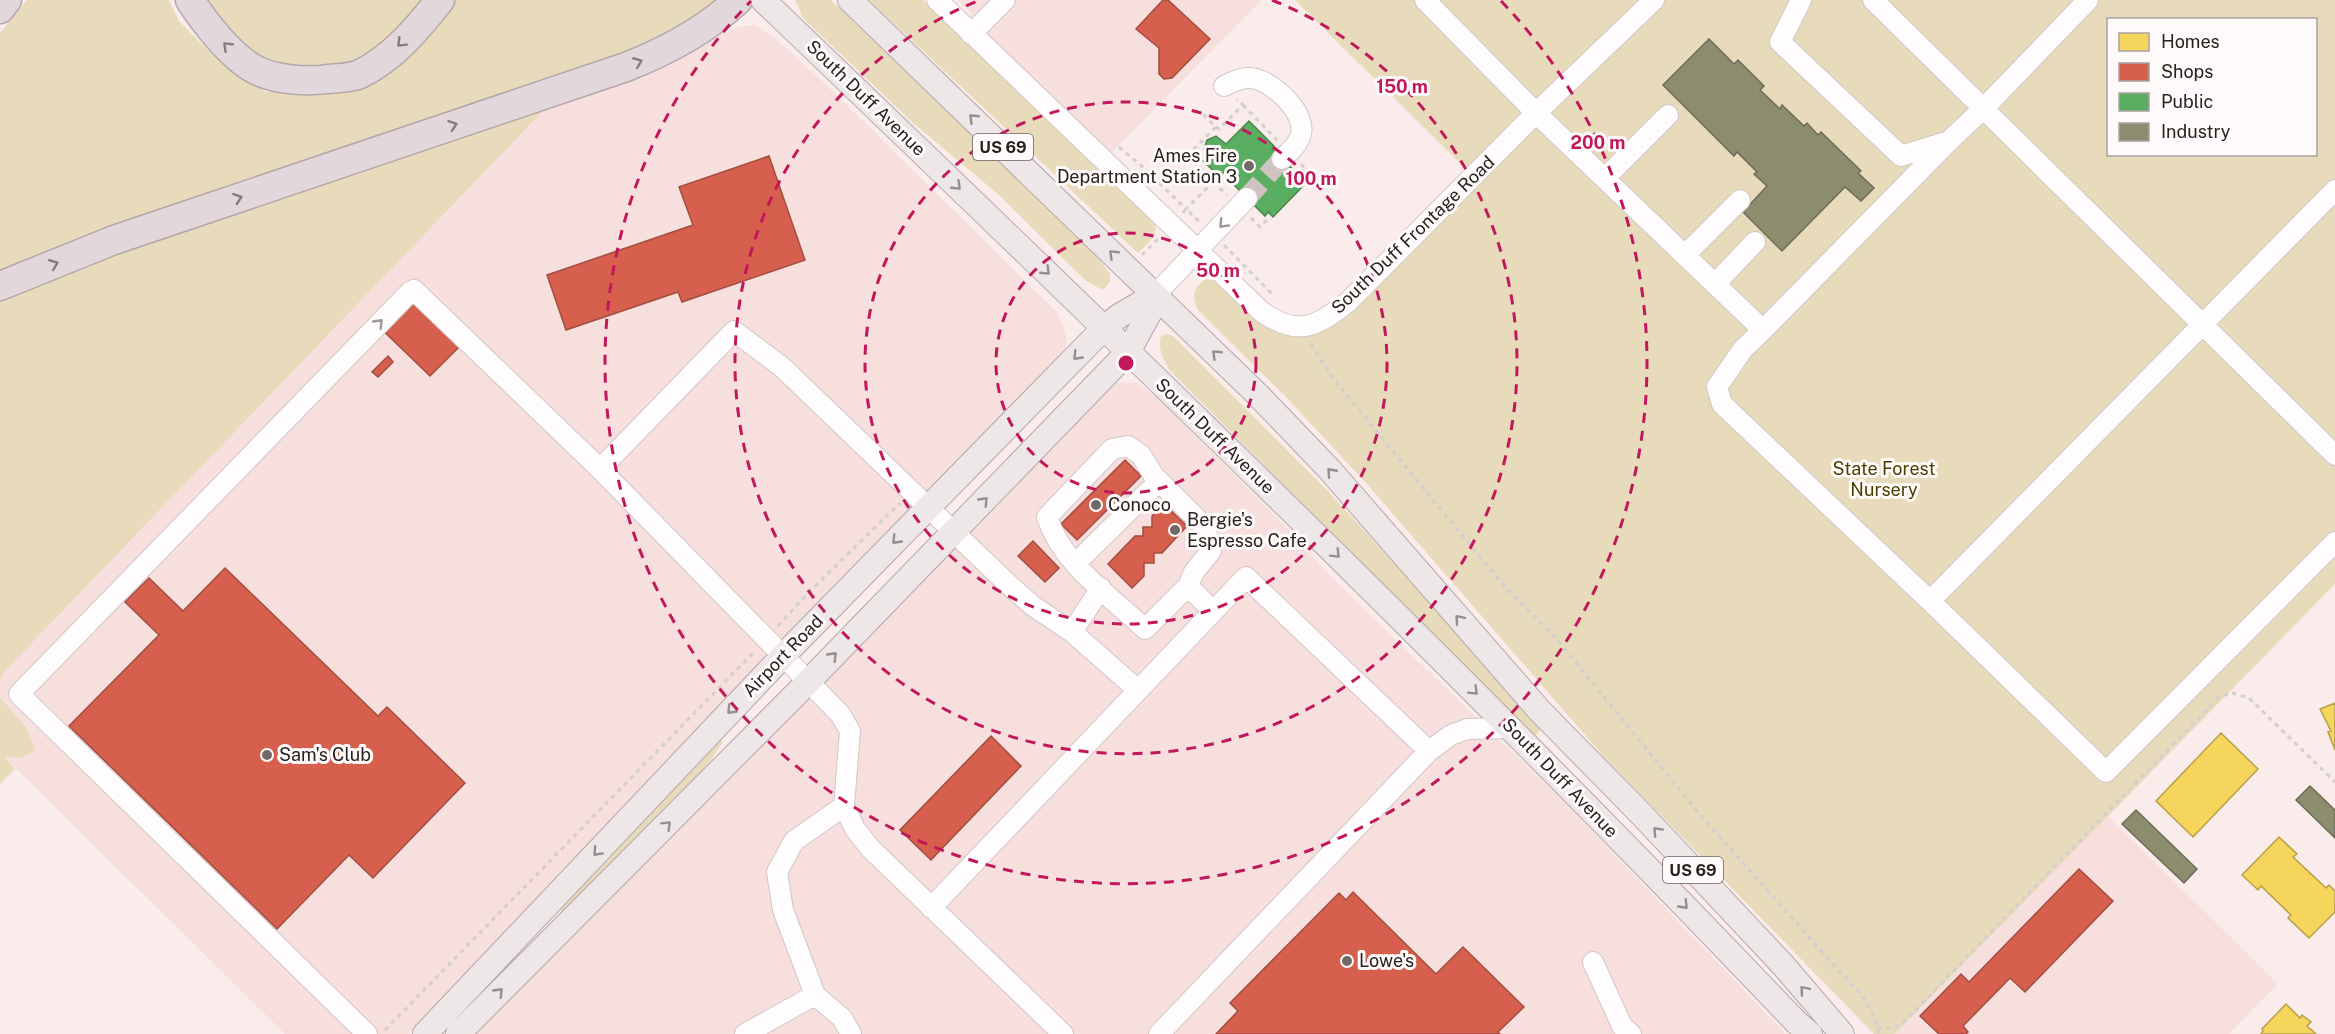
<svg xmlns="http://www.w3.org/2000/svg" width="2335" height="1034" font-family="'Public Sans',sans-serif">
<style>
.built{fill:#f6dfdc}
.green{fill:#e8dbbb;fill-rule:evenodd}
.homes{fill:#f6d55c;stroke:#b89f4a;stroke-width:1.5}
.shops{fill:#d6604d;stroke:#a24d40;stroke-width:1.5}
.public{fill:#5aae61;stroke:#4b844e;stroke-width:1.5}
.industry{fill:#8c8c6e;stroke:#6e6c57;stroke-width:1.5}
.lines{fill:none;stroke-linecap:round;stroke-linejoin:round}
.minor-tunnel{stroke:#cfc3c2;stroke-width:20;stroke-dasharray:20 10;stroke-linecap:butt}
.minor-casing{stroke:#d1c7c6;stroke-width:22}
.major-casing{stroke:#b5a6a9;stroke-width:26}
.highway-casing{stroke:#b5a6a9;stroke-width:31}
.path{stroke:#d3cfce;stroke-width:3;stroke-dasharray:4.5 4.5;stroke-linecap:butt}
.minor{stroke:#fefcfc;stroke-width:20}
.major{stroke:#ede7e8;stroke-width:24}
.highway{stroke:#e2d8dc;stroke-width:28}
.oneway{stroke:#867c7e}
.oneway2{stroke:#958e8e}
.oneway3{stroke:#9e9999}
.ring{fill:none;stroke:#c2185b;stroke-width:3;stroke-dasharray:10 8}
.poi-dot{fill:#726867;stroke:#fefaf9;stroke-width:2}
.labels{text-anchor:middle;stroke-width:6;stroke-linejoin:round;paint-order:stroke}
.shield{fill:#fefaf9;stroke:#696261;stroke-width:1.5}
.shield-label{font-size:16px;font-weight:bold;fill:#292120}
.street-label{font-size:18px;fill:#292120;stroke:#fefaf9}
.poi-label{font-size:18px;fill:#292120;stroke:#fefaf9;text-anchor:start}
.park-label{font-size:18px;fill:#4a3e00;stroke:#fefaf9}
.centre{fill:#c2185b;stroke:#fefaf9;stroke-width:3}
.ring-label{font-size:18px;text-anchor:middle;font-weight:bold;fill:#c2185b;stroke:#fefaf9;stroke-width:6;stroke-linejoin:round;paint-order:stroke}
</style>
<rect width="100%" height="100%" fill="#f9ecea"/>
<path class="built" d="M957,0H1262L1111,153L968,18L972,14Z
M753,25L772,36L819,78L1058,313L1066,336V346L1058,362L409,1034H285L0,753V676L543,111L645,73L693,51L721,34L739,27Z
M1120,382L1137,383L1156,396L1288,529L1333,579L1565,803L1786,1034H472L1101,394Z
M2108,816L2278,984L2229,1034H1895Z"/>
<path class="green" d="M27,0H169L179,21L221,63L266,92H317L441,19L454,0H718L658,40L0,273V33Z
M204,0H426L376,50L342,66L304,72L263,62L228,34Z
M795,0H831L1096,255L1110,274V282L1103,290L1086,281L998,194L913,123L803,18Z
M869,0H923L1154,221C1160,235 1148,243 1138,253Z
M1295,0H2335V584L1895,1034H1874L1606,759L1366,483L1284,395L1198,310C1192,296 1192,288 1206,279L1213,280L1222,286C1258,320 1278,353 1331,325L1480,183ZM2108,20H2316V154H2108Z
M543,111L2,674L0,681V300L66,272Z
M1166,334L1173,336L1324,487L1435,608L1541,730L1535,736L1170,371C1164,360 1157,349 1161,336Z
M0,697L26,728L36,750L20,758L4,756L15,769L0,784Z
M719,739L723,742L696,781L563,912L559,908Z"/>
<path class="homes" d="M2335,703V750L2328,732L2331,731L2320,709Z
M2221,733L2258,769L2193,837L2156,801Z
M2279,837L2297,854L2293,857L2326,888L2329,885L2335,891V912L2309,938L2288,918L2291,915L2261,886L2258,890L2242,875Z
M2286,1004L2300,1018L2302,1015L2311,1022L2307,1026L2316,1034H2261L2263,1031L2262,1029Z"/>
<path class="shops" d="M1163,0H1168L1210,39L1172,78L1164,79L1159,74V48L1136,29Z
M769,156L805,260L682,302L678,292L566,330L547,275L693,225L679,187Z
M400,291L459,347L430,376L372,320Z
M388,356L393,362L378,377L372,372Z
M1125,460L1141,476L1077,540L1061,524Z
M1164,504L1187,526L1162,553H1154V563H1144V576L1132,588L1108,564L1135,536H1143V527H1152V516Z
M1033,541L1059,568L1045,582L1018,556Z
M225,568L378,716L387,707L465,783L373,878L349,855L277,929L69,726L159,635L125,602L149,578L183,611Z
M991,736L1021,766L931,860L900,830Z
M2079,869L2113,901L2025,992L2010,978L1963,1026L1968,1032L1966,1034H1939L1920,1016L1961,974L1969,982Z
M1353,892L1436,974L1463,947L1524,1007L1498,1032L1500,1034H1216L1238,1011L1230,1003L1339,893L1346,900Z"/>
<path class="public" d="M1249,121L1274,146L1272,149L1282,159L1300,176L1303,173L1309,180L1273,217L1268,212L1265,216L1234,185L1236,182L1225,171L1220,177L1203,161L1209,155L1204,149L1207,140L1216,136L1226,144Z"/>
<path class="industry" d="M1709,39L1734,64L1738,60L1764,86L1760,90L1780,109L1782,105L1804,126L1807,123L1818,135L1821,132L1861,171L1858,173L1874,188L1861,201L1845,187L1782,251L1743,212L1767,186L1754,174L1757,172L1737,152L1734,156L1663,85Z
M2310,786L2335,810V838L2296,800Z
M2136,810L2197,869L2184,883L2122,824Z"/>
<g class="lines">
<path class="minor-tunnel" d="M1247,198L1282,159"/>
<defs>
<path id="minor" d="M937,0L1262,312C1298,337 1317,327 1349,301L1536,113L1654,0
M1425,0L1536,113L1763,330L1949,141
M1801,0L1780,42L1901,156L1949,141L1984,108L2088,0
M1873,0L2335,455
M971,34L1005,0
M1224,86C1235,81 1243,76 1256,79C1276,84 1309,116 1300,137C1297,146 1289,152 1282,159
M1605,178L1668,115
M1685,255L1740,200
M1715,284L1755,242
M1155,295L1247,198
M1763,330L1743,349L1717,387L1722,404L1930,601L2106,772L2335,542
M600,469L734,331L782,367L1008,584L1033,606L1072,632L1138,690
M1076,563L1159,481
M1188,586L1145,629C1110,596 1062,564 1047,517L1112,449L1128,446L1141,455L1154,476L1205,527L1211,551L1194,572L1188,586L1213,611
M1930,601L2335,190
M1072,632L1101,588
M931,908L1246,577L1429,751
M1593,962L1622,1026L1631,1034
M815,995L842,1018L851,1034
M367,1034L19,694L410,292L414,290L600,469L840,714L850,731L844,806L855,829L870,848L1063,1034
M745,1034L815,995L783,910L777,872L794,841L844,806
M1159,1034L1429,751L1451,735L1467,729L1511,728"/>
<path id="major" d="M763,0C1113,335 1462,671 1796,1022L1810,1034
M850,0L1258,395L1329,469L1539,710L1642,815L1783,965L1842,1034
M425,1034L782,657L1104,328L1119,316L1155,295
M458,1034L807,683L1128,352L1150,312L1155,295"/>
<path id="highway" d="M190,0C204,22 232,58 256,70C276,80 306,82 328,79C338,78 351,78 360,74C393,58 418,28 440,0
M0,9L7,0
M0,286L114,240L626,67C667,51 706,30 738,0"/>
</defs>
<use href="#minor" class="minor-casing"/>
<use href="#major" class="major-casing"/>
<use href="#highway" class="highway-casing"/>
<path class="path" d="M1243,105L1277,140
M1216,127L1219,129L1243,105L1237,99
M1119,147L1144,168L1186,209L1213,182L1191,158L1193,150L1216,127L1200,111
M1301,164L1306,169
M1213,182L1227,195
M1183,213L1186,209L1200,222
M1251,218L1260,227L1270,217
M1224,245L1272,294
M1142,255L1160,237
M1311,344L1332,377L1470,545L1507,589L1555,637L1697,811L1838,970C1859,991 1872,1004 1879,1034
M778,626L808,593L900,503
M1877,1027L1891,1028L1902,1024L2220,696L2233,693L2249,698L2335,782
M385,1030L755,651"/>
<use href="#minor" class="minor"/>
<use href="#major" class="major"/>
<use href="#highway" class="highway"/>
</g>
<defs><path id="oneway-chevron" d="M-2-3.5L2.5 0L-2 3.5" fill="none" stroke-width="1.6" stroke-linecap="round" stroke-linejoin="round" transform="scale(1.5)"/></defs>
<g class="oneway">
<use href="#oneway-chevron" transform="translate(401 43) rotate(135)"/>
<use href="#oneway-chevron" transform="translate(227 46) rotate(-136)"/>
<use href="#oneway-chevron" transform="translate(638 62) rotate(-22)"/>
<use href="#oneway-chevron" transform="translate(453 125) rotate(-19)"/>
<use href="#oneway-chevron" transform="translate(238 198) rotate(-19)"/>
<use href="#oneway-chevron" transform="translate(54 264) rotate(-22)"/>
</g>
<g class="oneway2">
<use href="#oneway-chevron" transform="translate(973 118) rotate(-136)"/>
<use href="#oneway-chevron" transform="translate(957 186) rotate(44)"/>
<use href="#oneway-chevron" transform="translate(1113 254) rotate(-136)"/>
<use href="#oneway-chevron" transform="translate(1046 271) rotate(44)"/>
<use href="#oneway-chevron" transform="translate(1216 354) rotate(-136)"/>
<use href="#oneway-chevron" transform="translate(1077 356) rotate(134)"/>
<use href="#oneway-chevron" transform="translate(1331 472) rotate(-132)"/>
<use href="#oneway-chevron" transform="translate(984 501) rotate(-46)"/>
<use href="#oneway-chevron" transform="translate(896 540) rotate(134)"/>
<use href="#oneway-chevron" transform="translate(1336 554) rotate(45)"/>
<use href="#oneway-chevron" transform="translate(1459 619) rotate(-131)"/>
<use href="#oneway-chevron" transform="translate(833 656) rotate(-46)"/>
<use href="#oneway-chevron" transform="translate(1474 691) rotate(45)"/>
<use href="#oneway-chevron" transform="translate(731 710) rotate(134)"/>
<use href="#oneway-chevron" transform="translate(667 825) rotate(-45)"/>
<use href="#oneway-chevron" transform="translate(1657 831) rotate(-133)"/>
<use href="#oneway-chevron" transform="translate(597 852) rotate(133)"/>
<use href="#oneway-chevron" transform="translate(1684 905) rotate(46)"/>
<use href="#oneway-chevron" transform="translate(1804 990) rotate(-131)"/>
<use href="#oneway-chevron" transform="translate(499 992) rotate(-46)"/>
</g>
<g class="oneway3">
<use href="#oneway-chevron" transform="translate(1223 224) rotate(133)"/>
<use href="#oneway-chevron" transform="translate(379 323) rotate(-46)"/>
</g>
<g class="ring">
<circle cx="1126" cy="363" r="130"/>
<circle cx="1126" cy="363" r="261"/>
<path d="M1272 0A391 391 0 1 1 980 0"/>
<path d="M1501 1A521 521 0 1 1 751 1"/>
</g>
<g class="poi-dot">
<circle cx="1249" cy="166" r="6"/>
<circle cx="1096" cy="505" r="6"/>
<circle cx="1175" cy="530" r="6"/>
<circle cx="267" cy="755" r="6"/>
<circle cx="1347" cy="961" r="6"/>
</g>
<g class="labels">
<g class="shield">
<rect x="973" y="134" width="60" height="26" rx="4.5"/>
<rect x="1663" y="857" width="60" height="26" rx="4.5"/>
</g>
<g class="shield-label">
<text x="1003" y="153">US 69</text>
<text x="1693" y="876">US 69</text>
</g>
<g class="street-label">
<text transform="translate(866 98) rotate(44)" y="6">South Duff Avenue</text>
<text transform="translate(1413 235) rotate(-44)" y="6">South Duff Frontage Road</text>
<text transform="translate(1215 436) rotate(44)" y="6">South Duff Avenue</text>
<text transform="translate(783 656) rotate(-46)" y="6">Airport Road</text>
<text transform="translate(1560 778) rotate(46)" y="6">South Duff Avenue</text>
</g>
<g class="poi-label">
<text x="1237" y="162" text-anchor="end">Ames Fire<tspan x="1237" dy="21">Department Station 3</tspan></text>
<text x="1108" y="511">Conoco</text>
<text x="1187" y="526">Bergie's<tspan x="1187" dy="21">Espresso Cafe</tspan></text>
<text x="279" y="761">Sam's Club</text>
<text x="1359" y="967">Lowe's</text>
</g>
<g class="park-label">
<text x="1884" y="475">State Forest<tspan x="1884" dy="21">Nursery</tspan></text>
</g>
</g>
<circle cx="1126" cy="363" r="9" class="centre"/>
<g class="ring-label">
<text x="1402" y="93">150 m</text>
<text x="1598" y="149">200 m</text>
<text x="1311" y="185">100 m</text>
<text x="1218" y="277">50 m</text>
</g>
<rect x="2107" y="18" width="210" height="138" fill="#fefaf9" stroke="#a9a3a2" stroke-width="1.5"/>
<rect x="2119" y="33" width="30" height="18" fill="#f6d55c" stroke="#a9a3a2" stroke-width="1.5"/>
<text x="2161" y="48" font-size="18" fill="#292120">Homes</text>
<rect x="2119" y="63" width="30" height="18" fill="#d6604d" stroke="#a9a3a2" stroke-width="1.5"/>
<text x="2161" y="78" font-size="18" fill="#292120">Shops</text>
<rect x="2119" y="93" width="30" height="18" fill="#5aae61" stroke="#a9a3a2" stroke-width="1.5"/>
<text x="2161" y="108" font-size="18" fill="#292120">Public</text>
<rect x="2119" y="123" width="30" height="18" fill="#8c8c6e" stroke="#a9a3a2" stroke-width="1.5"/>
<text x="2161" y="138" font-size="18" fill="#292120">Industry</text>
</svg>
